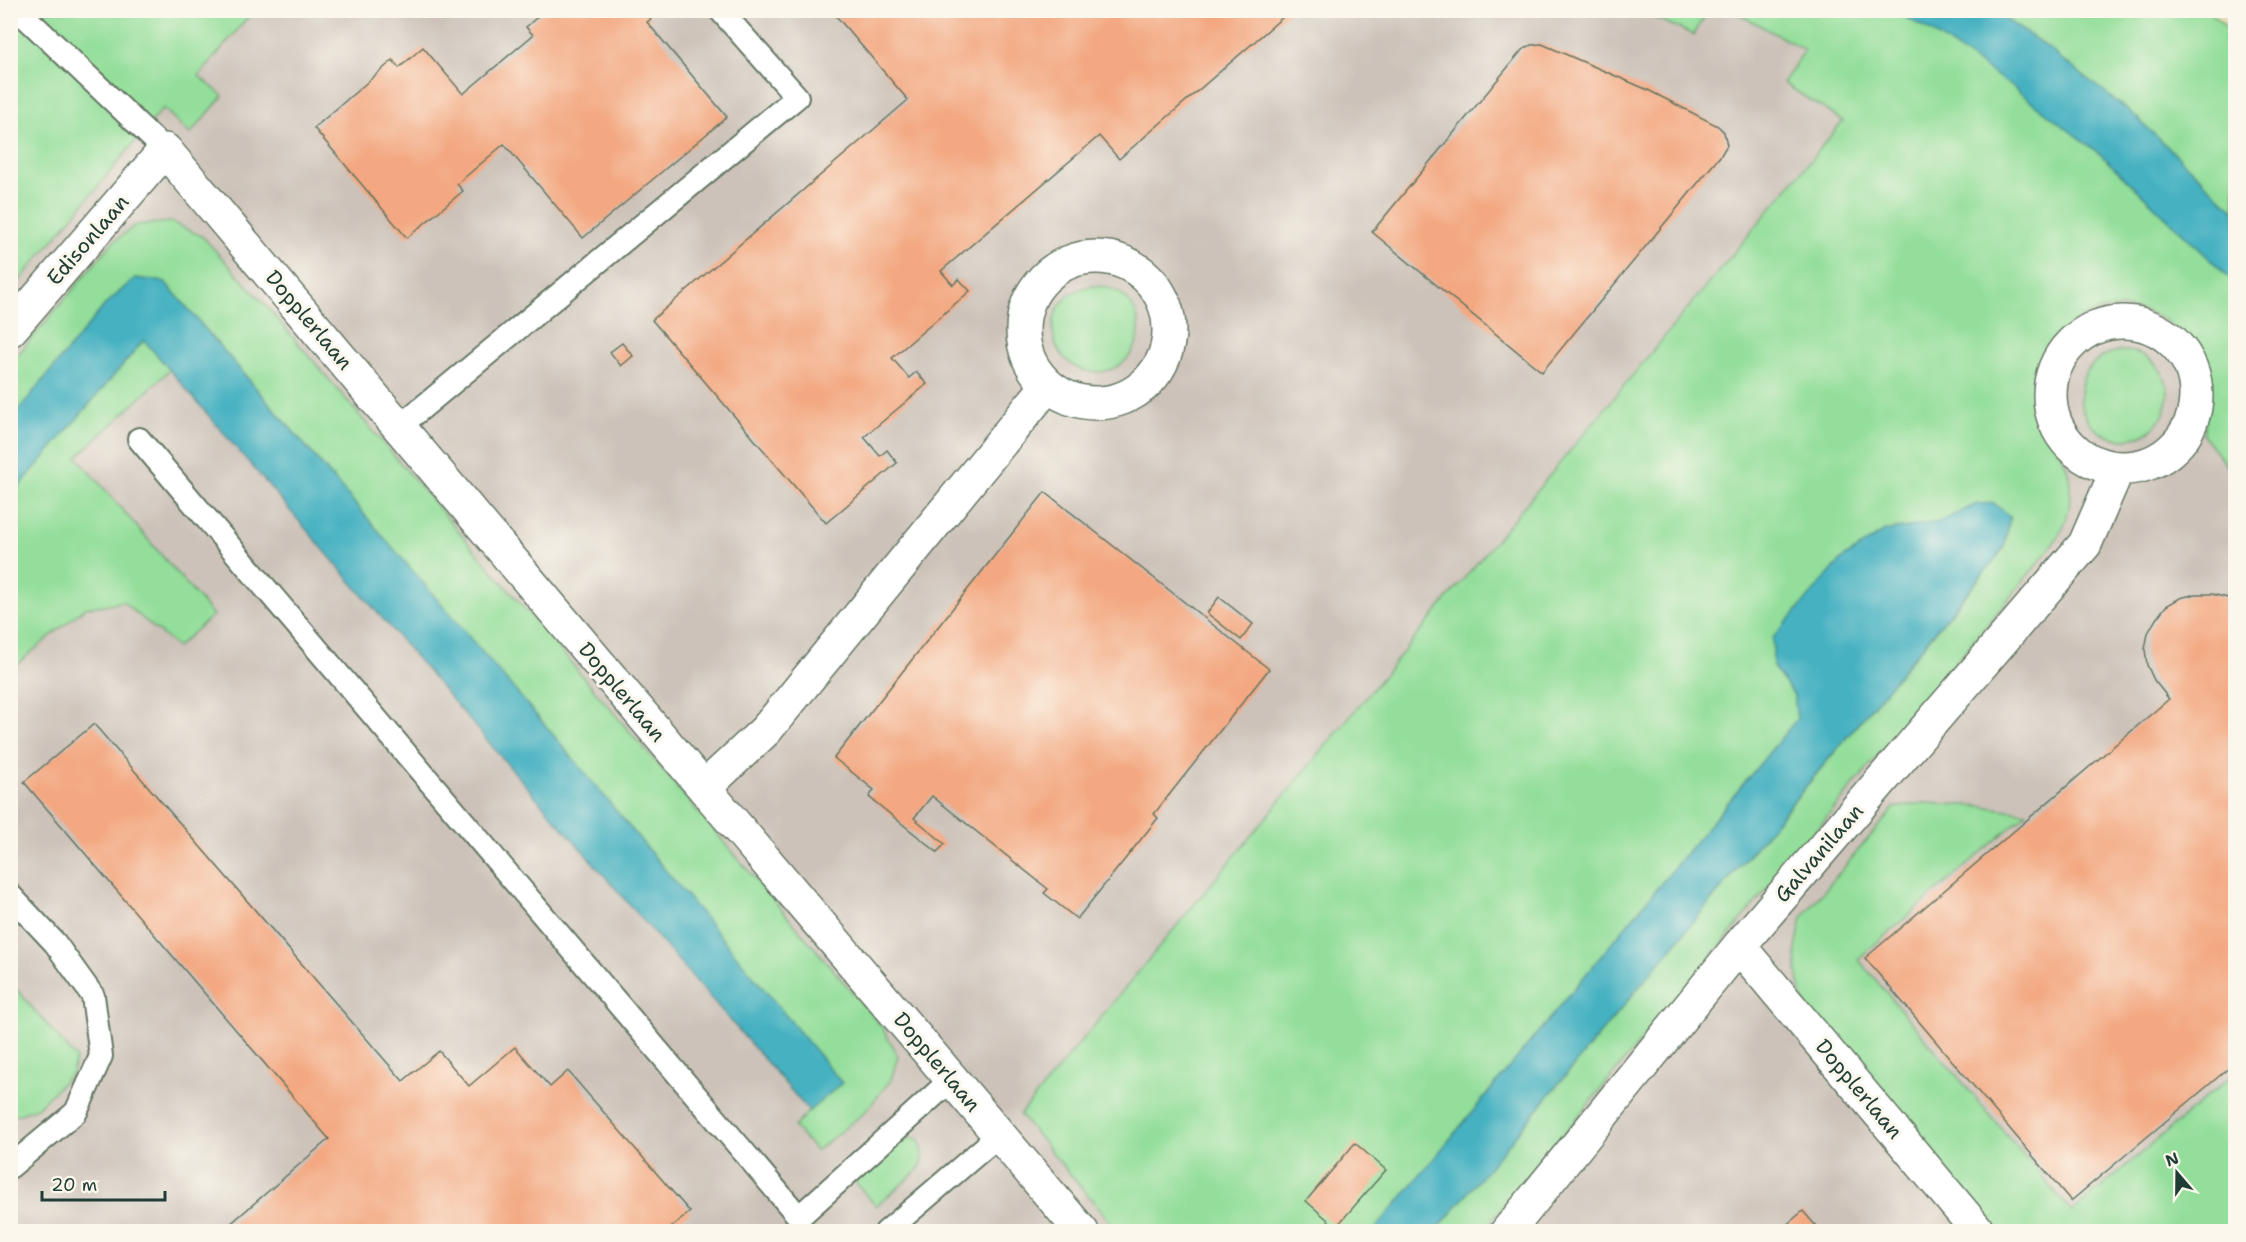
<svg xmlns="http://www.w3.org/2000/svg" width="2246" height="1242" font-family="'Shantell Sans',sans-serif">
<style>
.industrial{fill:#ccc2b9}
.green{fill:#93de9a;stroke:#598e67;stroke-width:1.5}
.water{fill:#44b1c1;stroke:#32777a;stroke-width:1.5}
.building{fill:#f3a881}
.lines{fill:none;stroke-linecap:round;stroke-linejoin:round}
.service-casing{stroke:#657664;stroke-width:26}
.minor-casing{stroke:#657664;stroke-width:36}
.service{stroke:#fff;stroke-width:22}
.minor{stroke:#fff;stroke-width:33}
.labels{text-anchor:middle;stroke-width:6;stroke-linejoin:round;paint-order:stroke}
.street-label{font-size:21px;fill:#1f3d34;stroke:#fbf7ec}
</style>
<rect width="100%" height="100%" fill="#fbf7ec"/>
<filter id="ink" filterUnits="userSpaceOnUse"><feTurbulence type="fractalNoise" baseFrequency=".0167" numOctaves="2"/><feDisplacementMap in="SourceGraphic" scale="12" xChannelSelector="R" yChannelSelector="G"/><feConvolveMatrix kernelMatrix="1 2 1 2 8 2 1 2 1" color-interpolation-filters="sRGB"/></filter>
<filter id="wash" filterUnits="userSpaceOnUse"><feTurbulence type="fractalNoise" baseFrequency=".008" numOctaves="4" result="noise"/><feDisplacementMap in="SourceGraphic" scale="24" xChannelSelector="R" yChannelSelector="G"/><feGaussianBlur stdDeviation="1.35" result="paint"/><feColorMatrix in="noise" values="0 0 0 0 0 0 0 0 0 0 0 0 0 0 0 0 0 1.4 0 .05"/><feComposite in="paint" operator="in"/></filter>
<g filter="url(#wash)">
<rect width="100%" height="100%" fill="#e7e0bc"/>
<path class="industrial" d="M10,11H1924L2235,248V1231H11Z"/>
<path class="green" d="M11,11H253L199,76L223,96L190,134L163,108L11,291Z
M1656,11L1657,10L1708,11L1694,35L1653,17Z
M1733,11H1893L1924,27L2010,85L2101,155L2235,283V476L2203,435C2206,418 2213,398 2209,381C2195,325 2131,286 2078,321C2066,329 2054,340 2048,354C2036,379 2035,407 2048,433C2053,443 2061,453 2066,465C2072,482 2072,510 2063,527C2059,535 2054,543 2049,550L1483,1231H1436L2004,549L2010,517L1977,504L1940,522L1885,531L1842,559L1774,638L1773,667L1794,695L1797,719L1374,1231H1118L1020,1115L1843,121L1783,83L1805,50Z
M1993,11H2209L2235,36V211L2135,116L2040,42Z
M171,222L202,236L268,308L882,1027L898,1056L891,1080L865,1112L816,1151L794,1127L809,1111L841,1083L555,737L165,282L135,278L105,305L11,419V363L112,243L136,225Z
M1053 329a43 43 0 1 1 86 0a43 43 0 1 1-86 0Z
M144,340L170,370L77,457L213,615L177,647L123,602L85,608L11,669V496Z
M2080 395a44 44 0 1 1 88 0a44 44 0 1 1-88 0Z
M1923,803L1982,806L2027,813L1858,959L2072,1212L2235,1073V1231H1998L1823,1027L1802,998L1797,971L1796,949L1802,917L1894,808Z
M10,982L76,1058L72,1073L37,1108L21,1114H11Z
M911,1138L918,1139C923,1147 925,1159 920,1167C915,1175 884,1198 876,1206L854,1181L901,1141Z"/>
<path class="water" d="M1893,11H1993L2040,42L2135,116L2235,211V283L2101,155L2010,85L1924,27Z
M135,278L165,282L555,737L842,1083L809,1111L509,766L144,340L11,496V419L105,305Z
M1994,503L2010,517L2004,548L1436,1231H1374L1797,719L1794,695L1773,667V638L1842,559L1885,531L1939,522L1977,504Z"/>
<g id="blocks">
<path class="building" d="M545,10H644L651,19L647,22L727,117L583,238L504,144L457,184L463,191L407,238L314,128L393,60L399,68L423,47L463,94L533,35L526,27Z
M831,10H1291L1119,159L1099,136L941,271L953,285L959,279L970,291L892,358L909,378L916,372L927,384L864,437L880,456L887,450L897,463L826,523L652,320L908,100Z
M1542,44L1648,90L1718,126L1724,132L1727,145L1721,155L1542,372L1372,232L1522,50L1531,45Z
M622,343L633,356L621,366L610,352Z
M1045,492L1269,669L1154,814L1158,818L1077,919L1044,893L1048,889L932,796L914,818L945,844L937,852L869,797L874,790L834,758Z
M2196,594H2212L2228,598L2236,603V1062L2071,1201L1865,958L2169,699L2154,680L2147,665L2145,649L2148,633L2156,619L2166,606L2180,598Z
M1219,597L1253,624L1241,640L1207,613Z
M94,724L403,1081L439,1051L469,1086L515,1047L550,1087L568,1071L690,1212L666,1232H592L585,1224L577,1232H221L329,1139L24,782Z
M1355,1143L1386,1170L1336,1227L1306,1201Z
M1803,1211L1821,1232H1778Z"/>
</g>
</g>
<g filter="url(#ink)">
<use href="#blocks" fill-opacity="0" stroke="#657664" stroke-width="1.5"/>
<g class="lines">
<defs>
<path id="service" d="M18,10L165,150
M399,427L797,97L720,10
M139,439L799,1217L952,1079
M10,895L55,943L93,996L101,1056L76,1112L10,1167
M886,1232L999,1135"/>
<path id="minor" d="M1023 330a73 73 0 1 1 146 0a73 73 0 1 1-146 0Z
M2050 395a73 73 0 1 1 146 0a73 73 0 1 1-146 0Z
M10,330L165,150L704,788L1082,1232
M704,788L766,730L1048,385
M1739,946L1979,1232
M1507,1232L1739,946L2085,544L2118,468"/>
</defs>
<use href="#service" class="service-casing"/>
<use href="#minor" class="minor-casing"/>
<use href="#service" class="service"/>
<use href="#minor" class="minor"/>
</g>
</g>
<g class="labels">
<g class="street-label">
<text transform="translate(88 240) rotate(-49)" y="7">Edisonlaan</text>
<text transform="translate(309 320) rotate(50)" y="7">Dopplerlaan</text>
<text transform="translate(622 692) rotate(50)" y="7">Dopplerlaan</text>
<text transform="translate(1819 853) rotate(-49)" y="7">Galvanilaan</text>
<text transform="translate(937 1062) rotate(50)" y="7">Dopplerlaan</text>
<text transform="translate(1859 1089) rotate(50)" y="7">Dopplerlaan</text>
</g>
</g>
<rect width="2246" height="1242" fill="none" stroke="#fbf7ec" stroke-width="36"/>
<g transform="translate(2177 1173) rotate(340)" stroke="#fbf7ec" stroke-width="4.5" paint-order="stroke">
<path d="M0-4.5L10 22L0 15L-10 22Z" fill="#1f3d34"/>
<text y="-9" font-size="16" font-weight="bold" text-anchor="middle" fill="#1f3d34">N</text>
</g>
<path d="M42 1191v9h123v-9" fill="none" stroke="#1f3d34" stroke-width="3"/>
<text x="51" y="1191" font-size="18" fill="#1f3d34" stroke="#fbf7ec" stroke-width="4.5" paint-order="stroke">20 m</text>
</svg>
